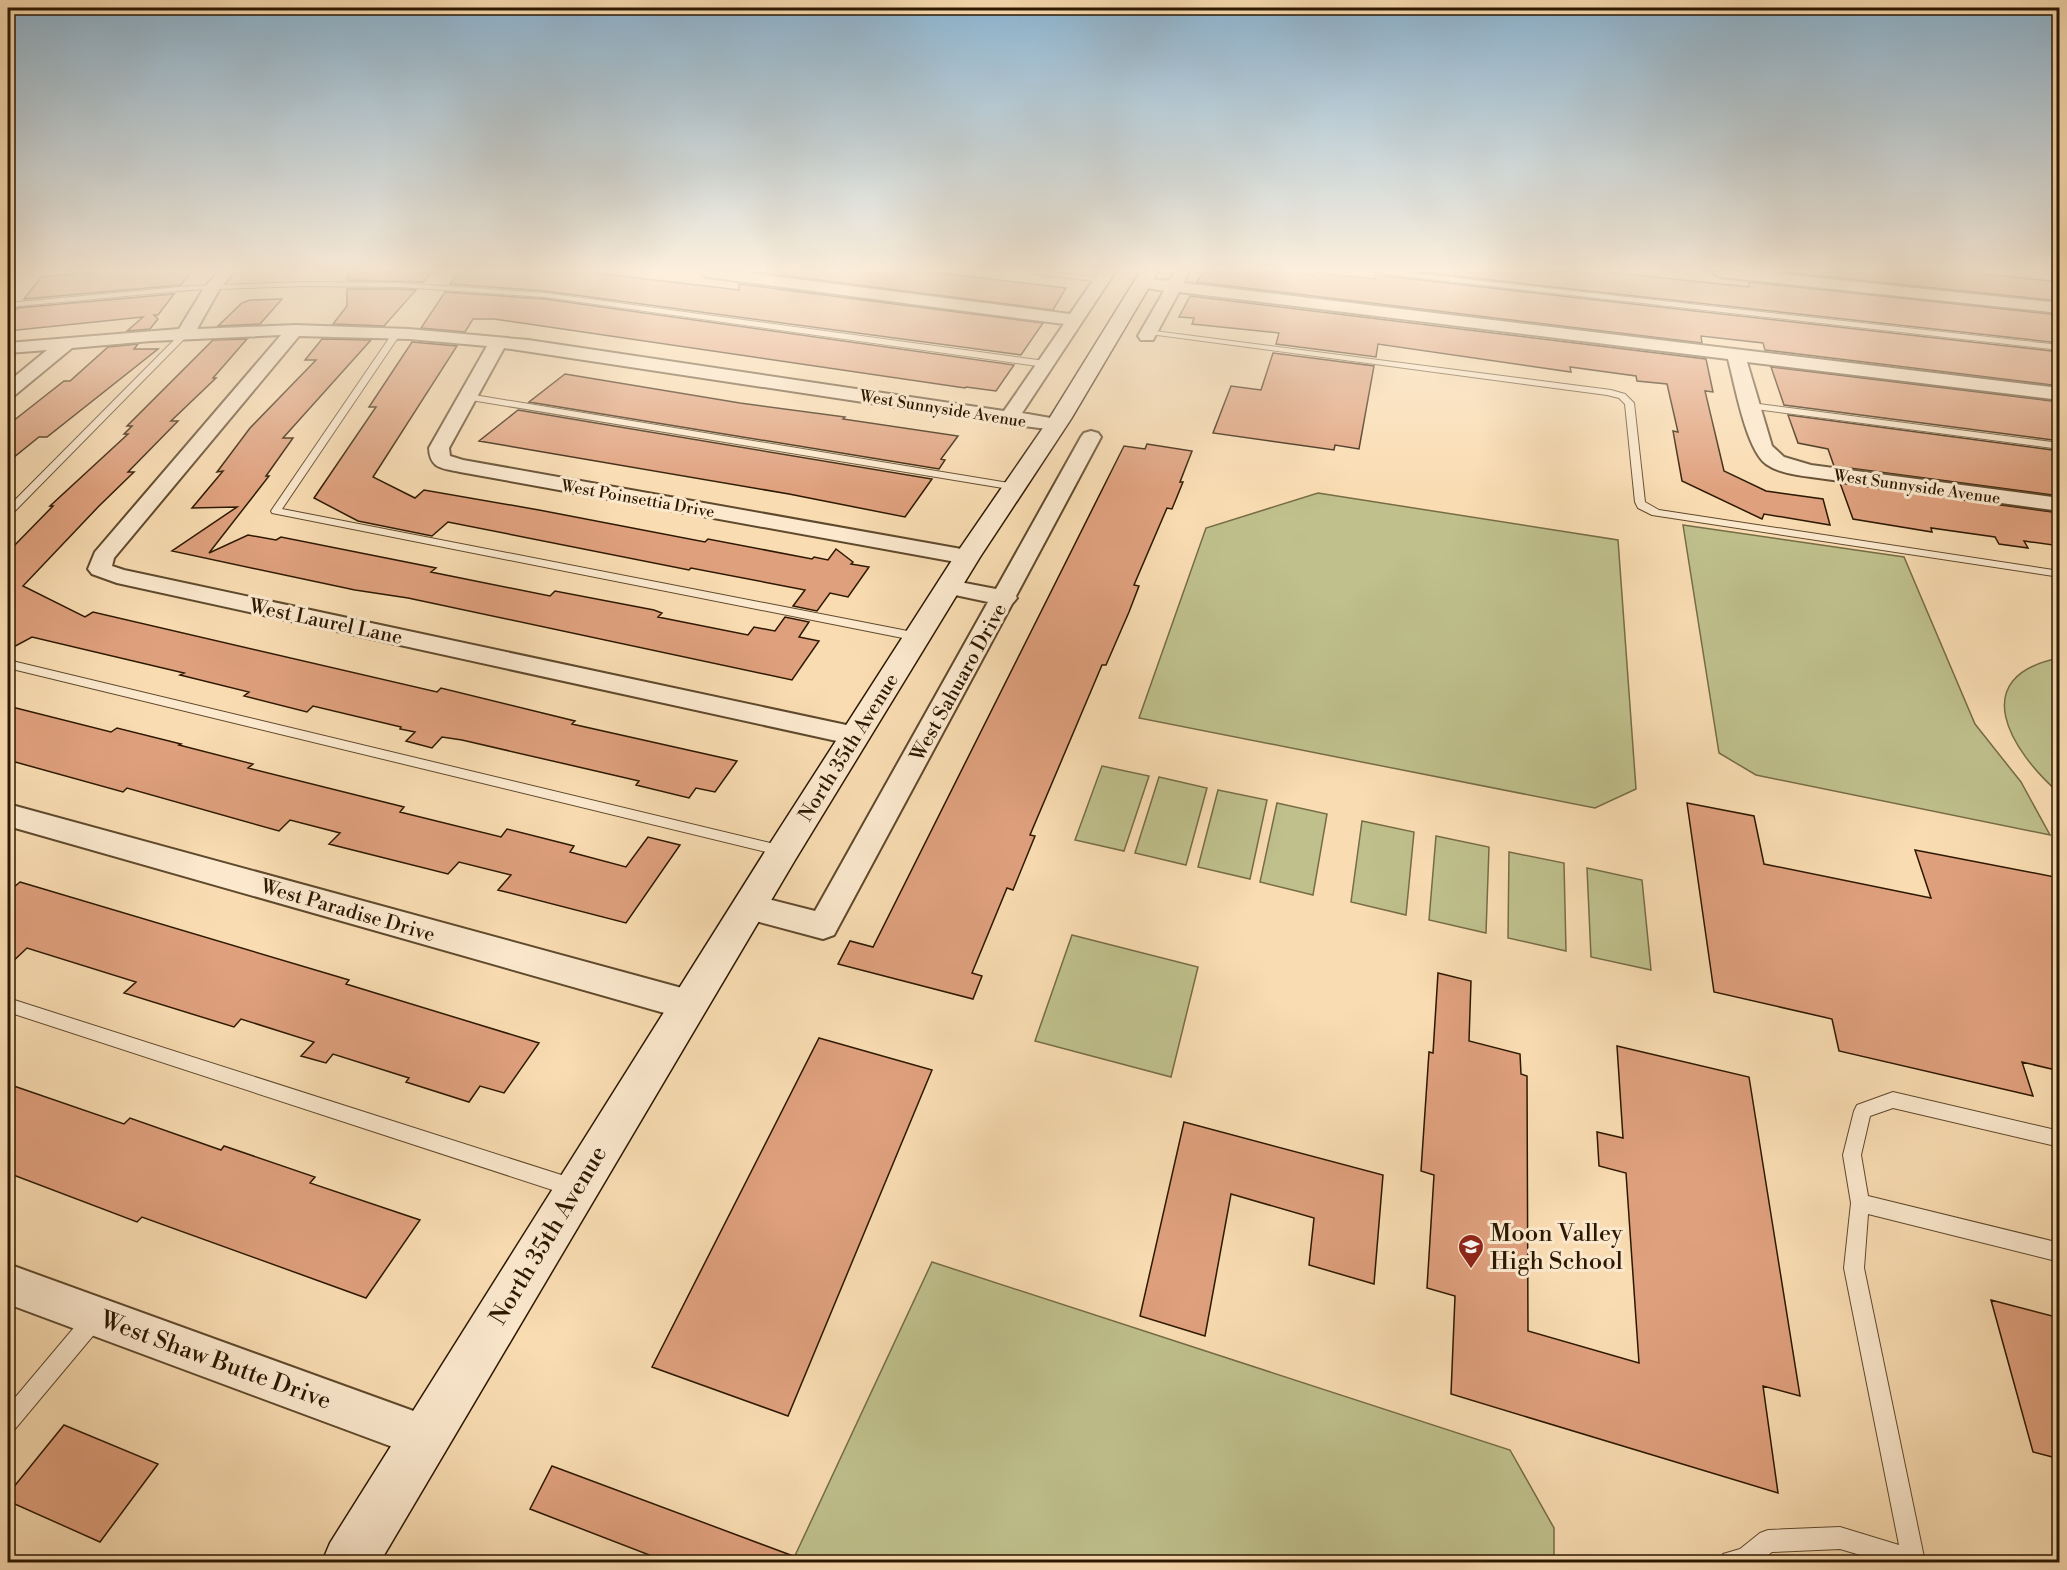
<svg xmlns="http://www.w3.org/2000/svg" width="2067" height="1570" font-family="'Libre Bodoni',serif">
<style>
.green{fill:#bfc08c;stroke:#766c46;stroke-width:1.5}
.building{fill:#dfa07d;stroke:#2c1800;stroke-width:1.5}
.lines{fill:none;stroke-linecap:round;stroke-linejoin:round}
.service-casing{stroke:#5f492c;stroke-width:2}
.minor-casing{stroke:#5f492c;stroke-width:4}
.secondary-casing{stroke:#2c1800;stroke-width:3}
.service{fill:#fbe8cd;fill-rule:evenodd}
.minor{fill:#fbe8cd;fill-rule:evenodd}
.secondary{fill:#fbe8cd;fill-rule:evenodd}
.labels{text-anchor:middle;stroke-width:6;stroke-linejoin:round;paint-order:stroke}
.far-street-label{font-size:16px;fill:#2c1800;stroke:#fbe8cd}
.street-label{font-size:20px;fill:#2c1800;stroke:#fbe8cd}
.near-poi-label{font-size:24px;fill:#2c1800;stroke:#fbe8cd;text-anchor:start}
.near-street-label{font-size:24px;fill:#2c1800;stroke:#fbe8cd}
</style>
<rect width="100%" height="100%" fill="#f9dcb2"/>
<filter id="stains"><feTurbulence type="fractalNoise" baseFrequency=".00333" numOctaves="4"/><feColorMatrix values="0 0 0 0 .2 0 0 0 0 .09 0 0 0 0 .02 0 0 0 .5 -.17"/></filter>
<radialGradient id="worn" r=".72"><stop offset=".6" stop-color="#630" stop-opacity="0"/><stop offset="1" stop-color="#630" stop-opacity=".3"/></radialGradient>
<path class="green" d="M1318,493L1618,540L1636,789L1595,808L1139,718L1206,528Z
M1683,525L1904,557L1975,724L2021,782L2050,835L1756,775L1719,753Z
M2059,658V700C2047,715 2058,729 2060,745C2061,761 2060,777 2059,793C2011,751 1965,677 2059,658Z
M1102,766L1149,776L1124,851L1075,840Z
M1159,777L1207,788L1186,865L1135,853Z
M1218,790L1267,800L1250,879L1198,867Z
M1277,803L1327,814L1313,895L1260,882Z
M1362,821L1414,832L1406,915L1351,902Z
M1436,836L1489,847L1486,933L1429,920Z
M1509,852L1564,863L1566,951L1508,938Z
M1587,868L1642,880L1651,970L1591,957Z
M1072,935L1198,967L1171,1077L1035,1041Z
M932,1262L1510,1450L1554,1528V1562H792Z"/>
<path class="building" d="M96,272H191L181,285L24,299L41,277Z
M348,272H433L423,282L347,280Z
M458,272H587L739,290V284L1043,323L1021,355L545,291L450,284Z
M756,272H930L1066,288L1053,310Z
M1203,272H1283L1316,275L1317,273L1375,279V272H1379L1385,276L2060,352V386L1765,350L1763,343L1701,336L1702,343L1197,282Z
M1419,272H1606L1749,287V282L2060,315V343Z
M1780,272H1982L1983,274L2060,282V301Z
M347,289H399L416,290L384,326L333,324L347,306Z
M445,292L545,299L1014,365L996,391L966,387L965,388L494,319H473L465,332L421,328Z
M174,294L158,315H154L158,319L150,329L127,331L143,317L8,331V320L17,308Z
M1190,296L1706,359L1713,392L1705,391L1724,471L1766,491L1823,499L1830,525L1764,514L1762,519L1682,481L1673,431L1678,432L1667,384L1637,381L1636,376L1570,367L1571,372L1378,344L1376,357L1276,344L1279,333L1192,324L1194,318L1179,317Z
M282,299L260,324L218,326L242,303L250,300Z
M247,339L213,378H216L171,421H178L128,472H134L99,506L23,586L85,617L93,612L437,692L441,688L575,721L572,724L737,761L715,792L696,788L689,798L636,785L639,781L462,740L442,737L432,748L406,741L415,732L400,729L401,727L313,706L307,712L244,696L249,692L180,675L184,673L32,637L8,650V552L53,506H50L128,434H124L132,426H127L213,340Z
M322,339L371,340L283,438H293L266,476H269L209,553L248,535L276,540L281,537L436,568L431,572L550,596L555,591L654,610L662,613L658,617L748,635L754,627L775,631L785,617L809,622L799,637L819,641L792,680L408,598L355,590L172,551L237,507L192,508L223,471L217,472L250,428L316,360H305Z
M412,342L457,346L373,477L415,498L424,490L539,510L705,542L708,539L812,559L814,557L828,560L836,549L853,562L851,564L869,567L848,597L830,593L817,611L793,606L805,590L691,568L689,570L448,522L432,536L358,521L314,498L376,407H369Z
M138,344L134,349H158L47,437H39L8,462V425L64,381H70L108,347Z
M1273,353L1374,366L1359,449L1335,445L1334,450L1213,433L1231,386L1261,390Z
M1771,367L2060,402V441L1784,405Z
M565,374L740,403L845,417L843,419L958,436L941,459L945,460L939,469L529,402Z
M518,410L932,479L905,517L789,494L479,441Z
M1788,415L2060,451V496L1834,466L1828,449L1798,443Z
M1147,444L1192,451L1180,482H1183L1172,509L1167,508L1134,585L1139,586L1129,612L1106,665H1102L1030,835L1035,836L1013,890L1007,888L972,973L982,976L973,999L838,964L850,941L873,947L1124,446L1145,449Z
M1840,483L2060,513V546L2024,541L2028,548L1999,544L1995,537L1931,528L1932,532L1853,519Z
M8,706L111,732L117,728L181,744L179,745L253,764L248,768L404,807L400,812L501,837L507,829L574,846L570,852L626,867L648,837L680,845L626,923L498,890L511,875L459,862L448,874L329,844L340,833L290,820L279,831L127,788L123,792L8,760Z
M1687,803L1754,816L1764,864L1931,898L1915,850L2060,878V1071L2022,1062L2033,1096L1839,1051L1832,1019L1714,992Z
M20,882L349,980L346,984L539,1043L504,1093L480,1086L469,1102L406,1082L409,1078L333,1054L326,1063L301,1056L314,1042L241,1019L234,1027L124,993L136,982L27,948L8,966V892Z
M1438,973L1471,981L1469,1041L1520,1054L1521,1074L1527,1076L1528,1331L1639,1363L1626,1173L1599,1166L1597,1132L1623,1138L1617,1046L1749,1077L1800,1396L1763,1386L1778,1493L1451,1394L1455,1296L1427,1288L1434,1175L1421,1171L1429,1052L1433,1053Z
M819,1038L932,1070L788,1416L652,1367Z
M8,1084L124,1124L130,1118L221,1150L224,1146L315,1177L310,1183L420,1220L366,1298L142,1217L137,1222L8,1173Z
M1184,1122L1383,1175L1374,1284L1309,1265L1314,1218L1231,1194L1205,1336L1140,1316Z
M1991,1300L2060,1318V1459L2033,1452Z
M64,1425L158,1464L100,1542L8,1501V1494Z
M552,1466L804,1560L803,1563H670L530,1509Z"/>
<g class="lines">
<defs>
<path id="service" d="M1030,272H1050L1102,278L1106,280L1102,282L1034,274Z
M1381,272H1402L2060,345V350L1385,274Z
M2055,272H2060V274H2056Z
M304,282L399,283L545,293L1045,361L1049,364L1045,367L545,297L399,287L304,286L190,290L8,307V303L190,286Z
M1147,330L1611,390L1625,394L1634,403L1645,502L1659,510L2060,571V577L1652,515L1638,508L1635,502L1625,404L1619,398L1607,395L1150,334H1147Z
M394,331L401,333L282,509L918,633L924,637L918,641L272,513L271,511Z
M182,332L189,334L12,514L8,515V507Z
M468,394L1015,484L1020,487L1015,490L465,399L464,397Z
M1751,403L2060,443V449L1748,408L1746,406Z
M8,660L783,846L788,847L790,851L788,855L783,856L8,668Z
M8,998L574,1179L580,1182L583,1188L580,1194L574,1197L8,1012Z
M1893,1092L2060,1131V1147L1893,1108L1870,1116L1861,1155L1868,1196L2060,1243V1262L1868,1214L1864,1268L1925,1562H1884L1840,1549L1772,1552L1759,1562H1720L1723,1554L1740,1549L1760,1533L1768,1530L1840,1527L1899,1545L1844,1268L1851,1203L1843,1155L1854,1111L1857,1105Z
M95,1308L102,1311L105,1318L102,1325L15,1429L8,1432V1406L88,1311Z"/>
<path id="minor" d="M218,272H234L219,290L197,329L295,325L409,329L528,340L1004,411L1064,324L707,277L699,272H741L1070,314L1099,272H1115L1022,413L1062,420L1065,424L1062,428L1055,430L1009,424L504,348L449,448L450,456L463,460L967,550L975,552L978,557L975,562L967,564L460,472C442,468 430,469 429,448L487,346L409,339L299,336L114,558L112,566L124,570L865,729L869,736L865,743L855,745L117,583L92,574L88,569L95,552L281,335L151,341L72,348L15,395L8,397V382L47,350L8,353V343L179,329L204,288Z
M1175,272H1189L1184,283L2060,388V400L1747,362L1772,446L1784,457L1811,465L2060,498V511L1811,477C1796,475 1779,473 1766,464C1746,449 1735,385 1728,359L1179,292L1153,340H1141L1138,336L1164,291L1136,286L1134,283L1142,278L1169,281Z
M1712,272H1762L2060,303V313L1720,277Z
M1091,431L1098,433L1101,437L1016,596L1017,598L1012,604L834,935L823,939L737,916L732,907L737,898L748,894L815,911L988,602L941,592L937,587L941,582L949,580L996,589L1081,437L1084,433Z
M8,804L689,990L701,995L706,1005L701,1015L689,1020L8,826Z
M8,1264L441,1421L447,1437L441,1453L425,1459L8,1304Z"/>
<path id="secondary" d="M1140,272H1158L1071,419L980,557L795,860L380,1562H322L330,1543L771,842L954,557L1049,419Z"/>
</defs>
<use href="#service" class="service-casing"/>
<use href="#minor" class="minor-casing"/>
<use href="#secondary" class="secondary-casing"/>
<use href="#service" class="service"/>
<use href="#minor" class="minor"/>
<use href="#secondary" class="secondary"/>
</g>
<linearGradient id="sky" x2="0" y2="1"><stop stop-color="#8cb6d4"/><stop offset="0.55" stop-color="#fcefdc"/><stop offset="1" stop-color="#fcefdc" stop-opacity="0"/></linearGradient>
<rect width="2067" height="491" fill="url(#sky)"/>
<defs>
<symbol id="school-pin" viewBox="-11 -11 22 30"><path d="M0 17L-7.5 6A9.5 9.5 0 1 1 7.5 6Z" fill="#8f2418" stroke="#fbe8cd"/><path d="M0-5L7-2L0 1L-7-2ZM-4 1L0 2.5L4 1V4Q0 6-4 4Z" fill="#fff"/></symbol>
</defs>
<g fill-rule="evenodd">
<use href="#school-pin" x="1456" y="1232" width="30" height="40"/>
</g>
<g class="labels">
<g class="far-street-label">
<text transform="translate(943 408) rotate(9)" y="6">West Sunnyside Avenue</text>
<text transform="translate(1917 486) rotate(8)" y="6">West Sunnyside Avenue</text>
<text transform="translate(638 498) rotate(10)" y="6">West Poinsettia Drive</text>
</g>
<g class="street-label">
<text transform="translate(326 621) rotate(12)" y="7">West Laurel Lane</text>
<text transform="translate(958 682) rotate(-61)" y="7">West Sahuaro Drive</text>
<text transform="translate(848 747) rotate(-58)" y="7">North 35th Avenue</text>
<text transform="translate(348 910) rotate(16)" y="7">West Paradise Drive</text>
</g>
<g class="near-poi-label">
<text x="1490" y="1241">Moon Valley<tspan x="1490" dy="28">High School</tspan></text>
</g>
<g class="near-street-label">
<text transform="translate(548 1235) rotate(-59)" y="8">North 35th Avenue</text>
<text transform="translate(216 1360) rotate(20)" y="8">West Shaw Butte Drive</text>
</g>
</g>
<rect width="2067" height="1570" fill="none" stroke="#f9dcb2" stroke-width="30"/>
<rect x="9" y="9" width="2049" height="1552" fill="none" stroke="#2c1800" stroke-width="3"/>
<rect x="15" y="15" width="2037" height="1540" fill="none" stroke="#2c1800" stroke-width="1.5"/>
<rect width="100%" height="100%" filter="url(#stains)"/>
<rect width="100%" height="100%" fill="url(#worn)"/>
</svg>
